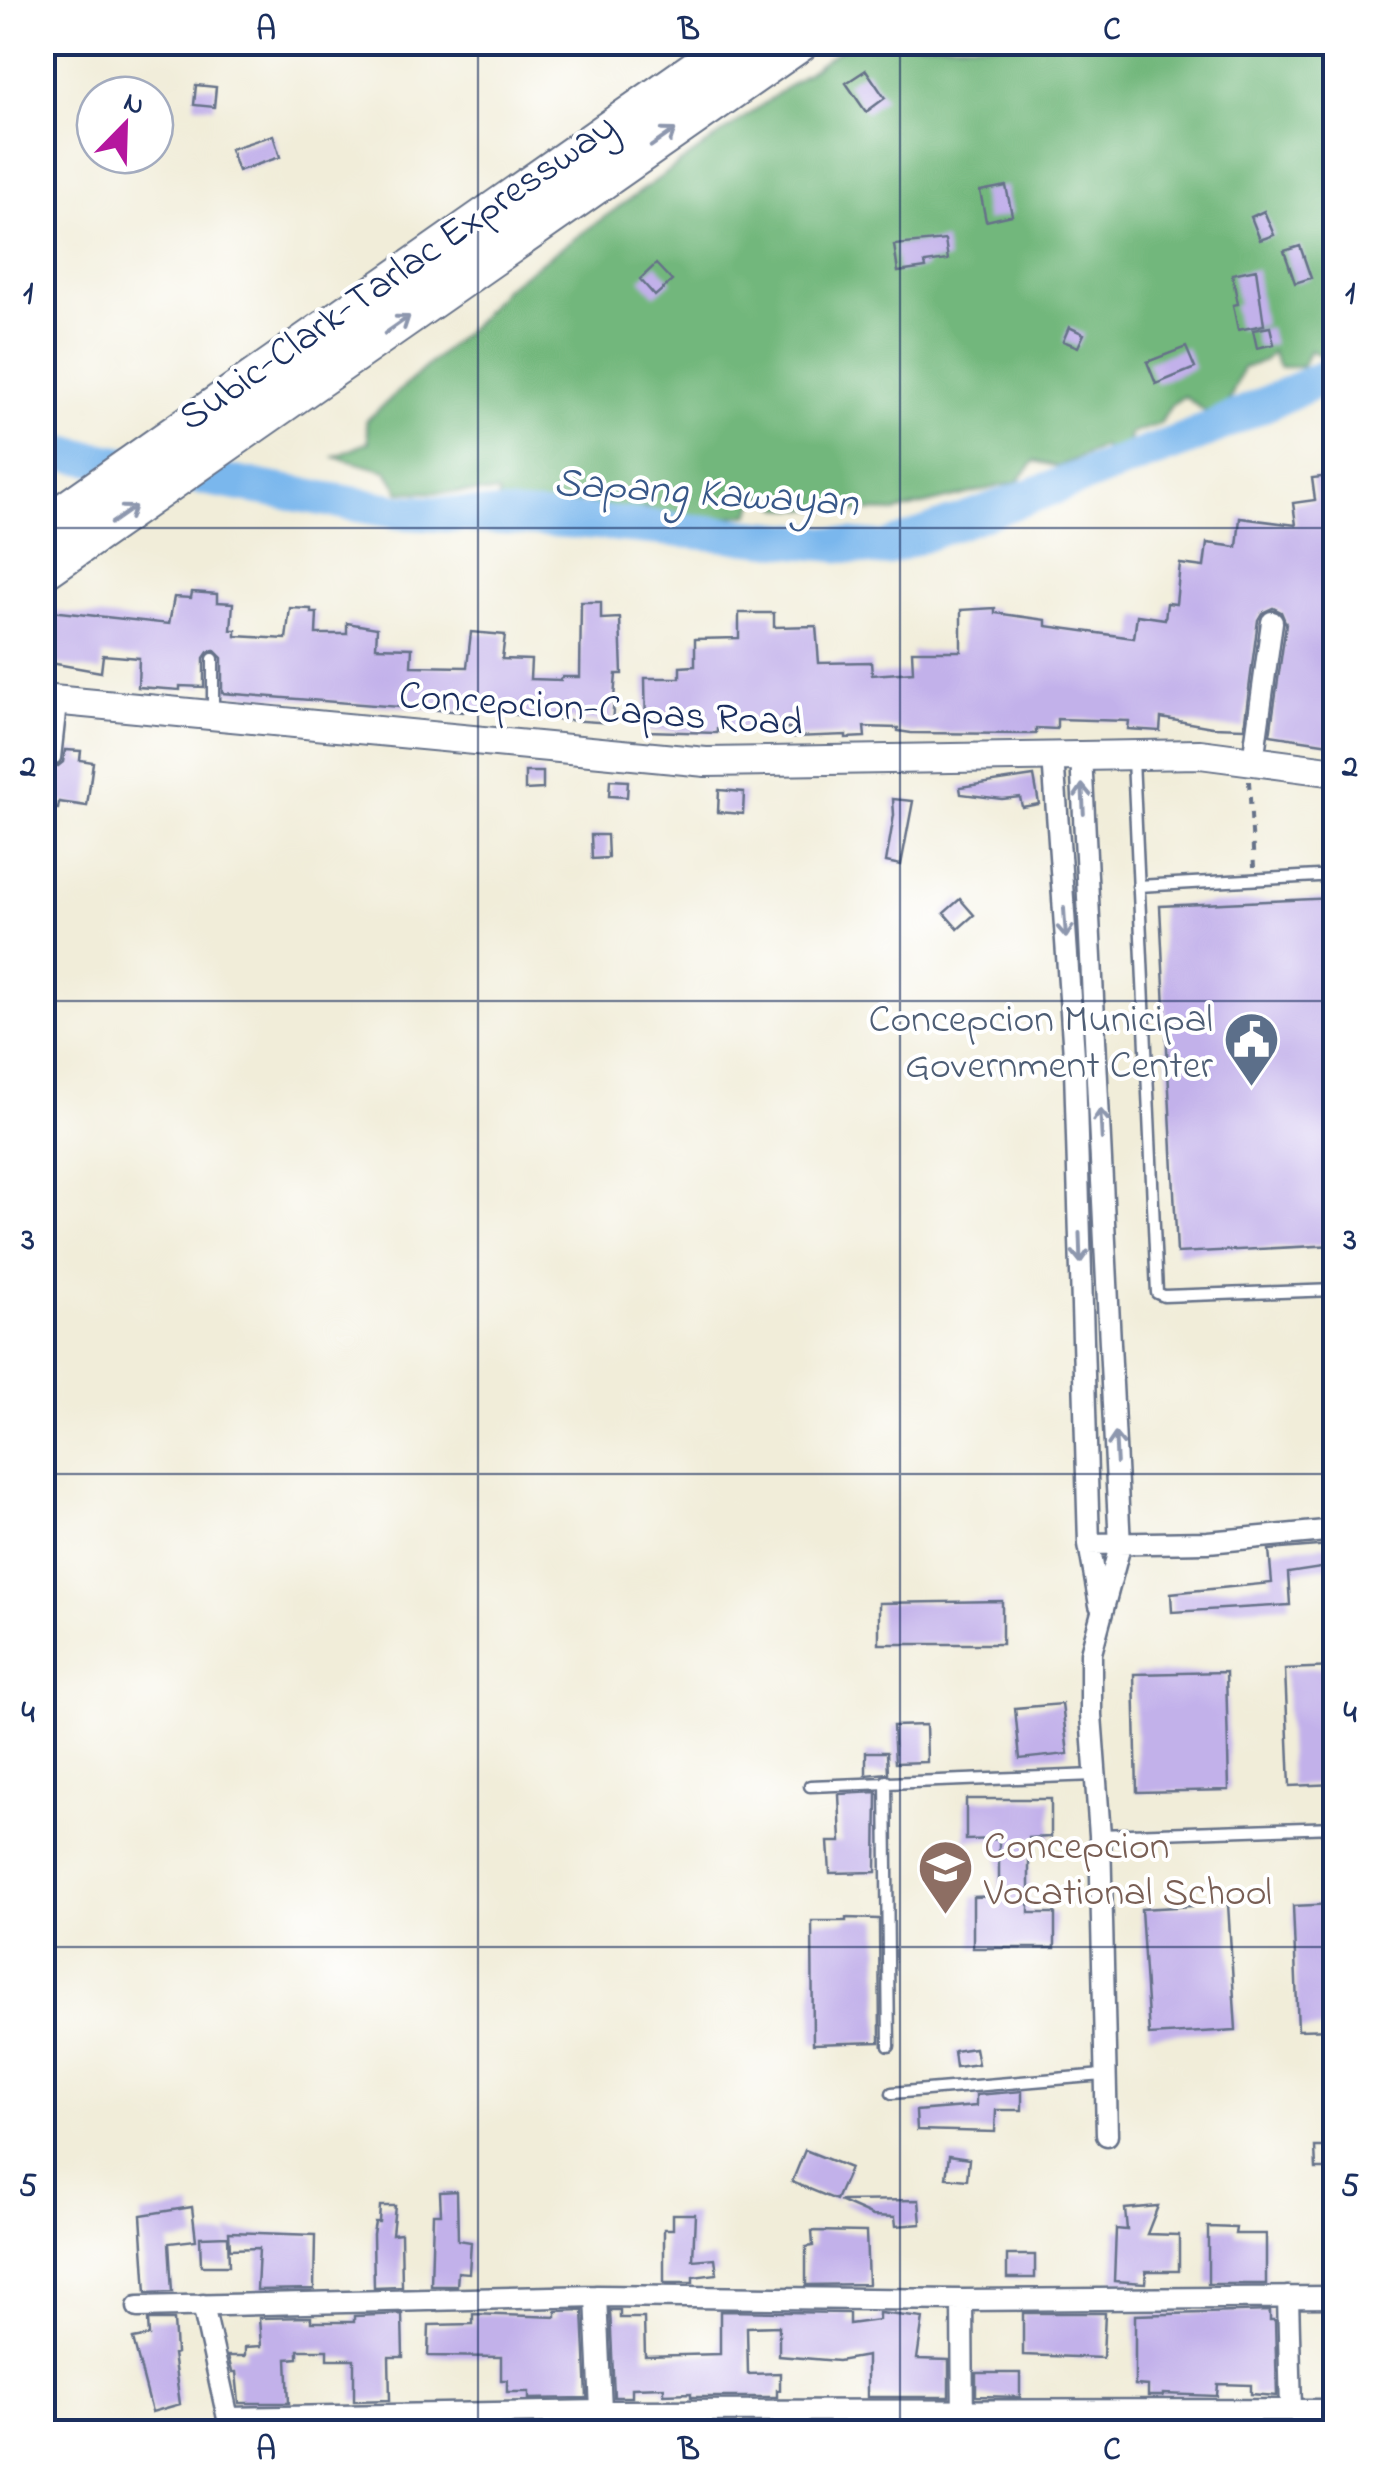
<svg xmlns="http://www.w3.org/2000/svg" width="1378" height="2475" font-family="'Indie Flower',sans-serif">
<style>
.forest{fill:#72b77b;stroke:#46736c;stroke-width:2.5}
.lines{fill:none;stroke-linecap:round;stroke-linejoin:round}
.river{stroke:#7ab7ed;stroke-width:35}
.building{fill:#c2b1ea}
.lane-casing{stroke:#667289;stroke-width:15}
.street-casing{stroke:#667289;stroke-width:25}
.secondary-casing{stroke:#667289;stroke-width:32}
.highway-casing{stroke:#667289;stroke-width:42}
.path{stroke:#667289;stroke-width:4;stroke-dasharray:8 8;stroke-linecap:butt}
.lane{stroke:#fff;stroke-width:10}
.street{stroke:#fff;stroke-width:20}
.secondary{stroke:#fff;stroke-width:28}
.highway{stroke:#fff;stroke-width:38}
.oneway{stroke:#8d97ae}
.grid{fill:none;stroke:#1b2f5e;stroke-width:2.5;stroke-opacity:0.55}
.labels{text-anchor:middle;stroke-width:8;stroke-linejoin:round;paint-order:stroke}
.street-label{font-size:40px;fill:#1b2f5e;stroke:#fff}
.service-label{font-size:40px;fill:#4e5e75;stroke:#fff;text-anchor:end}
.education-label{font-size:40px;fill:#785e54;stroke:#fff;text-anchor:start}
.water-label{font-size:42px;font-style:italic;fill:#385889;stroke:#fff}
.neatline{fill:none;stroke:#1b2f5e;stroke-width:4}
.grid-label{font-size:32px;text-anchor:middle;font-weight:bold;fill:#1b2f5e}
</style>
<rect width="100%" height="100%" fill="#fff"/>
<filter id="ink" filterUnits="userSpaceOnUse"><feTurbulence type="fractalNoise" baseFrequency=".01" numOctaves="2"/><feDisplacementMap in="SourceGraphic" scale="20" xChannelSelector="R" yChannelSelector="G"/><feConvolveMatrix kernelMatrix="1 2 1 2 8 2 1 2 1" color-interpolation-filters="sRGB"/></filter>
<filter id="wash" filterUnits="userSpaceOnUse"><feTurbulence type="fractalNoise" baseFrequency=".0048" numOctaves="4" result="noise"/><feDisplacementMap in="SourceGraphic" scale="40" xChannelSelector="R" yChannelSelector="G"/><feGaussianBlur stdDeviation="2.25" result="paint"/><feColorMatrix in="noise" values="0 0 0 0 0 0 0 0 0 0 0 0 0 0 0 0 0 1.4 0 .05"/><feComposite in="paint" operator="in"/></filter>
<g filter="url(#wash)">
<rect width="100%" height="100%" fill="#f1edd9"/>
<path class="forest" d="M849,43H1335V346L1325,358L1310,350L1302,367H1279L1272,352L1264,361L1243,368L1223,415L1215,419L1184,396L1171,405L1160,424L1130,434L1127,453L1111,459L1103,447L1058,467L1035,461L1017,482L894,512L780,508L759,493L750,514L703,521L676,515L671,522H659L658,514L644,508L627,519L584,501L571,505L499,508L498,493L400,492L387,471L335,457L369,442L366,421L476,322L505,288Z"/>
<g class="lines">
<path class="river" d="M42,450L400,512L592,522L884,549L1187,439L1336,372"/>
</g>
<g id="blocks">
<path class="building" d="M866,70L885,98L866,112L846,83Z
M196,85L216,87L214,107L194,105Z
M273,135L280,157L238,171L230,149Z
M1006,186L1012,215L986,221L980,191Z
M1264,211L1274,235L1260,240L1251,217Z
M945,240L948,260L925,263L926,268L898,272L894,245Z
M1300,246L1311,278L1295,283L1284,251Z
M656,264L672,281L655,296L640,279Z
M1256,269L1264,325L1238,330L1233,305L1238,304L1232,274Z
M1069,327L1084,334L1078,347L1063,341Z
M1270,327L1274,344L1257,348L1253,330Z
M1186,347L1195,368L1156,384L1147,362Z
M1332,476L1336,579L1330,610L1336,611V745L1270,735L1286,624L1281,612L1273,608L1262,613L1258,620L1244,728L1212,727L1161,718L1160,731L1128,729L1129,721L1057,719V729L1036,728V734L911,733L898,731V728L864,727L865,737L846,738V735L794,737V728L717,729V733L646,731L645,678H680V667L695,666V639L739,638V613H774V627L816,626L819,663L871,662L872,675L913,672L912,651H961V610L995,608V613L1046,620V626L1134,638L1137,615L1165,619L1167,603L1176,604L1180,564L1204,567L1207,543L1237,547L1240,518L1296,525L1293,503L1315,500L1312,478Z
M192,592L217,594V602L233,603L231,630H236V636L286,639L290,608L311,609V613H317L316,634H347V623L377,628L376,647L412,648L411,666L467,667L471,632L505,635L502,659L531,660L530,679L561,680L562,677H580L581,602H601V619L620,618L622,674H616L612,723L538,718L463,707V712L222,693V658L214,650L208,652L204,658V687L180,686V690L138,687L139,658L103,655L101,672L45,662L50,611L169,624L174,597L191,598Z
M65,750L81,751L80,760L93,762L87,806L59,802L58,809L42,808V759L58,766L63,762Z
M525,772H543V789L525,790Z
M1034,776L1039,804L1022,807L1020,797L1002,799L961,794L960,787Z
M610,780L628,781L627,797L609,796Z
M719,790L744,792L743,814L718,812Z
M893,799L913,801L901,865L886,862L894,815Z
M591,835H607L608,858L592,859Z
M1334,898L1336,1245L1177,1253L1160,906Z
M960,899L974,915L958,929L944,913Z
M1330,1545L1334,1566L1288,1573L1290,1605L1172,1612L1171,1593L1272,1583L1269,1550Z
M1002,1601V1644H879V1603Z
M1336,1667V1784L1290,1786L1285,1669Z
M1226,1672L1229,1790L1137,1792L1134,1674Z
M1062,1704L1068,1754L1020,1759L1015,1708Z
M926,1725L927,1762L895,1763L893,1726Z
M866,1752H887L888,1773L866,1775Z
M877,1792L876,1872L830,1873L828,1842H841L839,1794Z
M966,1799H1051V1837L1029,1838V1913H1055V1948H973V1897L999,1896V1839L966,1840Z
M1228,1904L1236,2030L1149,2035L1141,1909Z
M1336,1904V2029L1298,2030L1293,1906Z
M846,1918L879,1919L880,2042L813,2044L812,1921H846Z
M975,2048L978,2064L956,2067L954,2051Z
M1022,2091V2110H996L995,2132L917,2130L916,2111L976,2106V2095Z
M1315,2147H1336V2169H1316Z
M805,2150L850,2168L836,2200L792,2182Z
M949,2156L969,2159L967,2180L946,2178Z
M457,2191L458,2240L471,2242L469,2273L458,2272L457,2286H431L433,2214H441L440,2192Z
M919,2200L921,2224L896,2226L895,2217L873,2216L839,2201Z
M380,2206H395L392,2234L401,2233L402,2287L374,2288L373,2234L375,2222H379Z
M1158,2206L1147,2234L1179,2235V2271H1146L1145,2283L1114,2281L1116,2229L1127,2230L1125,2209Z
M192,2207L196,2240L169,2243L172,2292L146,2293L141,2215Z
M673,2214H695L693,2260L715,2258L717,2274L693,2277V2283H664V2229H673Z
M1208,2227L1236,2228L1235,2234H1266V2284H1208Z
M812,2231L866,2232L868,2284L806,2285V2247L813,2246Z
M229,2232L315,2235L314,2289L257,2290L259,2248L230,2249Z
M228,2236L229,2266H201L200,2237Z
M1007,2255H1035V2278H1007Z
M583,2310L587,2398L529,2399V2392H507V2380H501V2357L428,2356L429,2325L473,2324V2314L556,2317V2311Z
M610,2310H620V2318H644L645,2356L720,2354V2311L849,2313V2324L879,2320V2313L923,2318L917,2359L949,2360V2397H867V2356L838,2361L779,2356V2326L747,2327L748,2374L780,2373V2390H777V2397H691V2393L664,2394V2387L632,2388V2397H614Z
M1270,2311V2320H1275L1277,2396L1251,2394V2385L1218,2384L1217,2396L1163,2394V2396H1148V2386L1135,2385V2315Z
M1023,2313H1105L1103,2358L1023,2355Z
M402,2314L403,2357H389L390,2400L354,2401V2359H327V2350H298V2358L287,2359L289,2403H239L236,2372H232L228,2356H245V2347L261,2346L259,2318L311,2317V2322H354V2316Z
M148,2320H174L176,2353L173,2354L180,2404L152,2412L133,2339L149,2336Z
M976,2373H1020V2397L976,2396Z
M778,2424V2432H749V2425Z
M867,2424H928V2432H867Z
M1192,2424H1219V2432H1192Z
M1260,2424H1283V2432H1260Z"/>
</g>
</g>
<g filter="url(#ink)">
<use href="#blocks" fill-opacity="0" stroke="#667289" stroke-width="2.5"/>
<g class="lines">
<defs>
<path id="lane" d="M213,659V710
M55,758L61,704
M1133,759L1157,1293L1164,1296L1336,1290
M1138,886L1336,875
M886,1781L889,2046
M810,1786L1095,1775
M1100,1835L1336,1827
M892,2093L1103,2075"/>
<path id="street" d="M1081,755L1120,1546L1091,1653V1715L1100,1835L1107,2135
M1053,756L1075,1069L1089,1544L1100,1605
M1253,761L1272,622
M1089,1544L1208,1542L1336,1530
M596,2296L601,2411
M1288,2297L1291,2410
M962,2300L963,2432
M203,2305L231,2432
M138,2307L596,2296L962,2300L1336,2297
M228,2418L601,2411L1336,2410"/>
<path id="secondary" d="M42,699L706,762L1200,754L1336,772"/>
<path id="highway" d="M42,528L735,42
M42,571L800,42"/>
</defs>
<use href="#lane" class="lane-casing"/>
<use href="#street" class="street-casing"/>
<use href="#secondary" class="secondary-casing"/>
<use href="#highway" class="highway-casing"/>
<path class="path" d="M1249,781L1254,867"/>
<use href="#lane" class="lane"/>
<use href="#street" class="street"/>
<use href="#secondary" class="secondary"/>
<use href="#highway" class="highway"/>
</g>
<defs><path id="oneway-shaft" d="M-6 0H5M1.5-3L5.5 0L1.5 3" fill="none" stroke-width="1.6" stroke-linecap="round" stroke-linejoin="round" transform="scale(2.5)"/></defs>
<g class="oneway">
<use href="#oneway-shaft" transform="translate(663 138) rotate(-35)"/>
<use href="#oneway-shaft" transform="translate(397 325) rotate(-35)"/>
<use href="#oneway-shaft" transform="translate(123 515) rotate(-35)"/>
<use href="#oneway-shaft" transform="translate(1083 799) rotate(-93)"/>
<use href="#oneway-shaft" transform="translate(1065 923) rotate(86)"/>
<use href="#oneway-shaft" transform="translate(1101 1124) rotate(-93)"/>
<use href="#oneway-shaft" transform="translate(1080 1248) rotate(88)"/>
<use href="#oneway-shaft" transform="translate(1116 1448) rotate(-93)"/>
</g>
</g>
<path class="grid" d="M478,42V2432M900,42V2432M42,528H1336M42,1001H1336M42,1474H1336M42,1947H1336"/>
<defs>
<symbol id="civic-pin" viewBox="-11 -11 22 30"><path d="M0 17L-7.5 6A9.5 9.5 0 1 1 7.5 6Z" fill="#5c6f8a" stroke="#fff"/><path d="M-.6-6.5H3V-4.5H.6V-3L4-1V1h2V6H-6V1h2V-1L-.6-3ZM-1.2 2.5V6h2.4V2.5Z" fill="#fff"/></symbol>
<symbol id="school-pin" viewBox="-11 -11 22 30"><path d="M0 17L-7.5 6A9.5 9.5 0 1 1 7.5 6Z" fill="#8d6e63" stroke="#fff"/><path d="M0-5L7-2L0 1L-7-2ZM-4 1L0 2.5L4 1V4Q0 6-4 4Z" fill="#fff"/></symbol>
</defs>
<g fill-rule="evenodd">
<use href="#civic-pin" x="1220" y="1008" width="63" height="86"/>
<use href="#school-pin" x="914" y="1836" width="63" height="86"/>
</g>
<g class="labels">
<g class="street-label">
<text transform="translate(396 270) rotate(-35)" y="14">Subic-Clark-Tarlac Expressway</text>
<text transform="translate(601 707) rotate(4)" y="14">Concepcion-Capas Road</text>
</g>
<g class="service-label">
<text x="1213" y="1031">Concepcion Municipal<tspan x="1213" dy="46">Government Center</tspan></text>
</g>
<g class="education-label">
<text x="984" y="1858">Concepcion<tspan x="984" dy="46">Vocational School</tspan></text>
</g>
<g class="water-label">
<text transform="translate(706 490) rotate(4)" y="15">Sapang Kawayan</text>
</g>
</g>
<rect width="1378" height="2475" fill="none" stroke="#fff" stroke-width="110"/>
<g transform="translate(125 125) rotate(23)"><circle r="48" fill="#ffffff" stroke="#a4acbf" stroke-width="2.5"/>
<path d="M0-8L18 38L0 25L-18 38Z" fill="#b5179e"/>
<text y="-15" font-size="28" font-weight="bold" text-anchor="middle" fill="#1b2f5e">N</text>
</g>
<rect x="55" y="55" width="1268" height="2365" class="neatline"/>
<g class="grid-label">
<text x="266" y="39">A</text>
<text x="689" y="39">B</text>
<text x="1112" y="39">C</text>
<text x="28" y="303">1</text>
<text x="1350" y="303">1</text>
<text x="28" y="776">2</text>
<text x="1350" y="776">2</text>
<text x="28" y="1249">3</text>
<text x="1350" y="1249">3</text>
<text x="28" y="1722">4</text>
<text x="1350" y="1722">4</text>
<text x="28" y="2195">5</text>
<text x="1350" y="2195">5</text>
<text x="266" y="2459">A</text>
<text x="689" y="2459">B</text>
<text x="1112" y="2459">C</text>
</g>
</svg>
